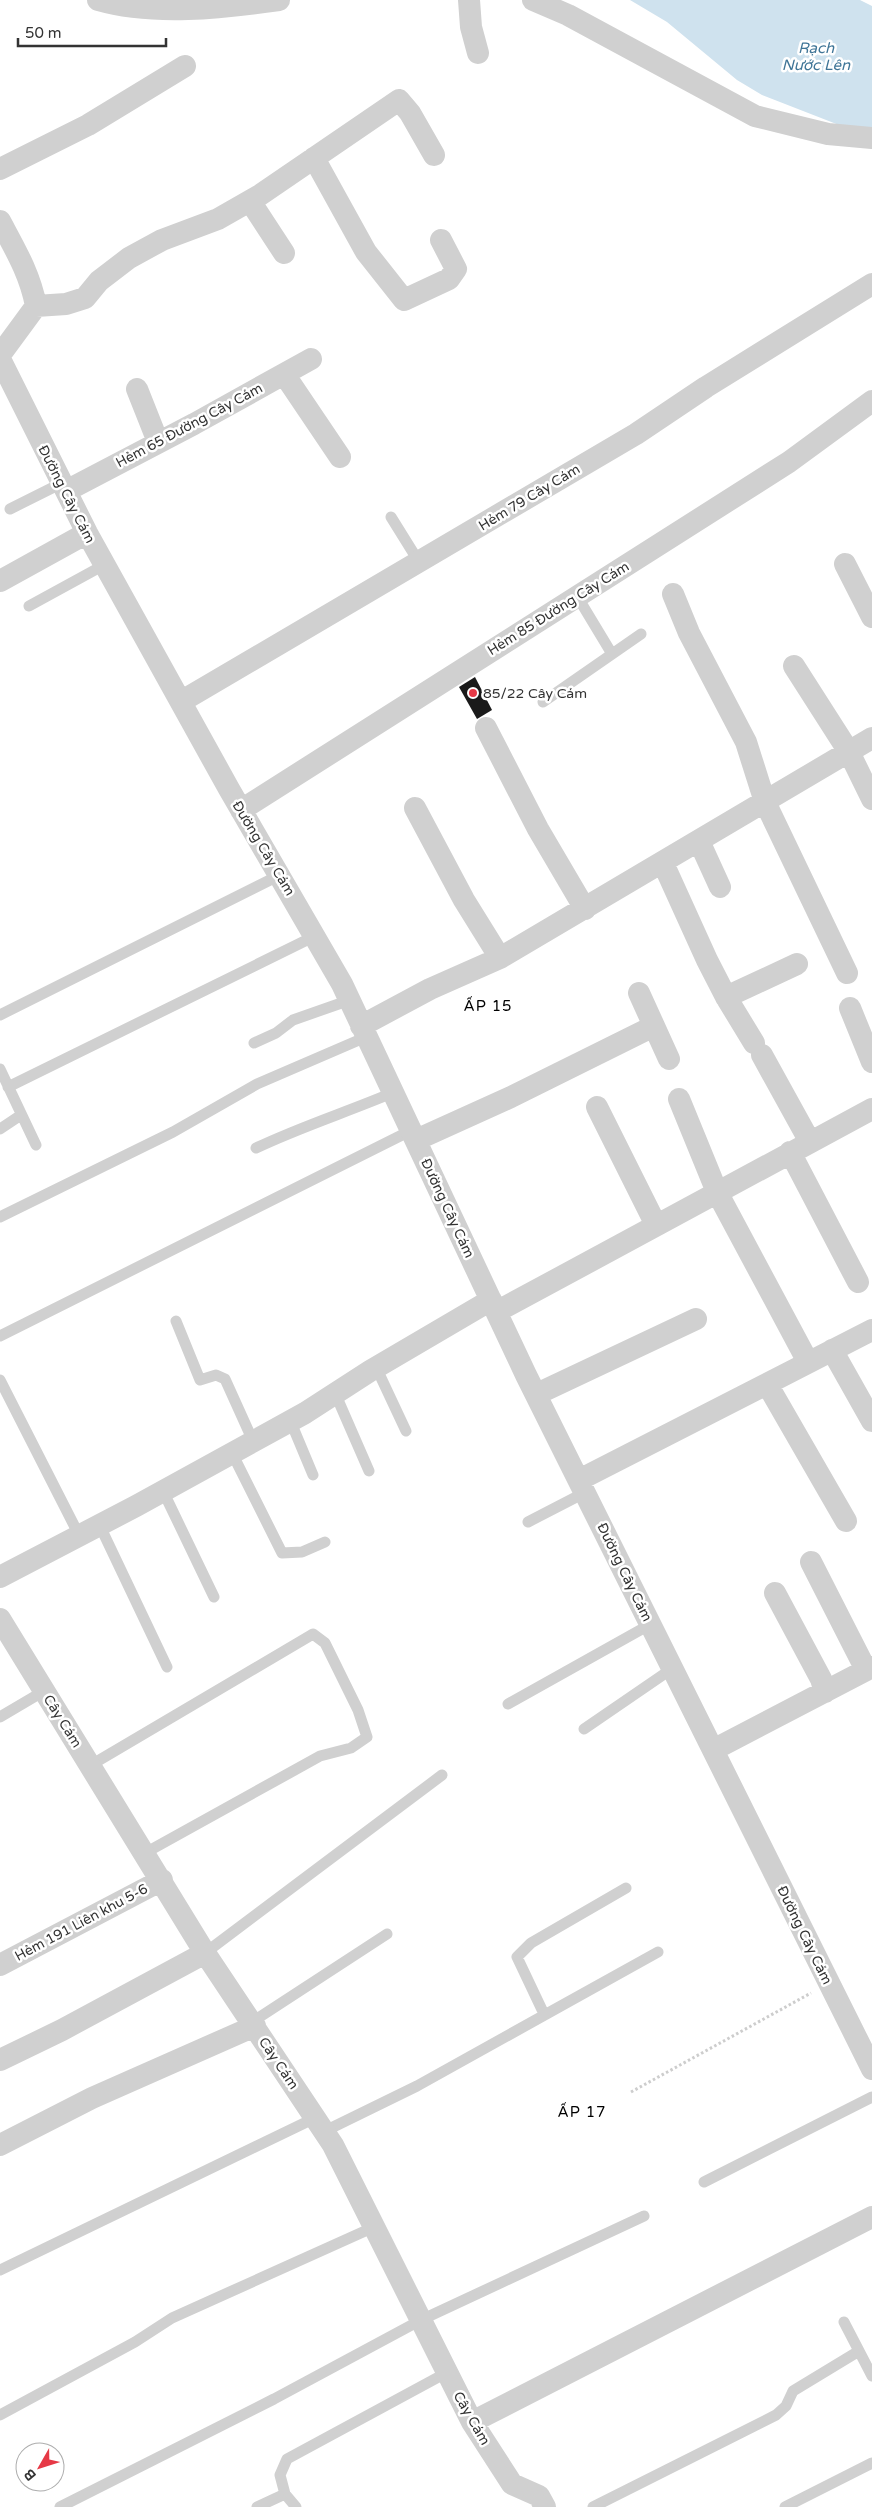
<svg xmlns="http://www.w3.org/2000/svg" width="872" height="2507" font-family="'Varela Round',sans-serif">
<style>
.water{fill:#cfe2ee}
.building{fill:#1a1a1a}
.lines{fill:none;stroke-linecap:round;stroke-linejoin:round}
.path{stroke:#cdcdcd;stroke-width:3;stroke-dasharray:2.5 2.5;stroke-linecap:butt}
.lane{stroke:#d0d0d0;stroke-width:11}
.street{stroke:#d0d0d0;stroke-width:22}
.poi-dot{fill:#e63946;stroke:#fff;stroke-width:2}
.labels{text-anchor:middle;stroke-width:5;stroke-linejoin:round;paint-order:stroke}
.street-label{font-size:14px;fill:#333;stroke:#fff}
.poi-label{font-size:14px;fill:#333;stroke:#fff;text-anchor:start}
.water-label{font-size:15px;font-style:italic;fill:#3f7597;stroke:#fff}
.neighbourhood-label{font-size:15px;letter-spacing:1px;fill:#000;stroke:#fff}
</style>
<rect width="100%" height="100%" fill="#fff"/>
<path class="water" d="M630,0H860L872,6V128L839,125L762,95L737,80L667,22Z"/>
<path class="building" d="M475,677L492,710L477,719L459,687Z"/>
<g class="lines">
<path class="path" d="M631,2092L811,1993"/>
<path class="lane" d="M10,509L62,483
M391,517L419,562
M577,596L612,654
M29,606L104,565
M543,702L641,634
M0,1015L280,875
M254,1043L276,1033L293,1020L350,1000
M0,1069L36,1145
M8,1087L315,936
M0,1129L21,1115
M256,1148C300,1127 347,1112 392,1093
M0,1217L173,1132L257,1084L366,1037
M176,1321L200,1380L216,1375L225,1379L253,1441
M0,1336L412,1130
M376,1367L406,1431
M0,1380L79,1535
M335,1393L369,1471
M290,1420L313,1475
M232,1453L282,1553L302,1552L325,1542
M163,1491L214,1597
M528,1522L586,1492
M99,1524L167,1667
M508,1704L651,1624
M0,1717L44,1691
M584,1729L673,1668
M91,1765L313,1634L325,1643L358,1710L367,1737L351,1748L320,1756L145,1853
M205,1953L442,1775
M544,2014L517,1957L531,1943L626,1888
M252,2022L387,1934
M325,2131L417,2086L658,1952
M704,2182L872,2097
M0,2270L317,2117
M844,2322L872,2376
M0,2415L135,2342L172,2318L374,2227
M285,2494L296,2507
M60,2507L274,2399L421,2320L644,2216
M257,2507L285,2494L280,2475L287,2459L446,2373
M593,2507L776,2415L786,2406L793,2391L859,2351
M785,2507L872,2463"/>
<path class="street" d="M98,0C154,16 222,8 279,0
M469,0L471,27L478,53
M533,0L568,15L755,116L828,134L872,138
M314,158L366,252L404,300L449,279L456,269L441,240
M0,169L88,125L185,66
M250,201L284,253
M0,221C15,249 30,274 36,306L0,355
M36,306L66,304L85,298L99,281L129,258L162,240L218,219L260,195L399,100L410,113L434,155
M0,359L87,533L229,789L342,984L526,1375L872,2069
M284,374L340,457
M137,389L158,442
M66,491L194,424L311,359
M845,564L872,617
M0,581L87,533
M673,594L689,633L746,742L765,802L847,973
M794,666L849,752L872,799
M182,701L636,434L706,387L872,284
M486,728L538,829L585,909
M415,808L464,900L500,958
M241,810L789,462L872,401
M699,841L720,887
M663,863L707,960L726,997L754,1043
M639,993L669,1059
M726,997L797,964
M850,1008L872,1062
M361,1026L430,989L500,958L872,738
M762,1055L810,1142
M679,1099L717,1192L808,1362
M597,1107L656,1225
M416,1140L511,1097L654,1026
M790,1152L858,1282
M498,1311L872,1109
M832,1350L872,1421
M767,1384L846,1521
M537,1394L696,1319
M579,1480L872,1330
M811,1562L866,1670
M0,1577L136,1506L305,1413L370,1371L491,1300
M775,1593L821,1679L825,1692
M0,1619L205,1953L333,2145L472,2422L512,2484L539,2496L545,2507
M713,1750L872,1667
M0,1965L162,1880
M0,2060L62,2030L205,1953
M0,2145L92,2098L255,2026
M472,2422L872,2217"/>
</g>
<circle class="poi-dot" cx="473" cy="693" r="5"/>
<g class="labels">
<g class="street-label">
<text transform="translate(189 425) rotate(-28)" y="5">Hẻm 65 Đường Cây Cám</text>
<text transform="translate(67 494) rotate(63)" y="5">Đường Cây Cám</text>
<text transform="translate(529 497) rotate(-31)" y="5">Hẻm 79 Cây Cám</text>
<text transform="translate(558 608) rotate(-32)" y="5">Hẻm 85 Đường Cây Cám</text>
<text transform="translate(264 848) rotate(59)" y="5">Đường Cây Cám</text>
<text transform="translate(448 1208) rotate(65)" y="5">Đường Cây Cám</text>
<text transform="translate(625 1572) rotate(64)" y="5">Đường Cây Cám</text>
<text transform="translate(63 1721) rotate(58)" y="5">Cây Cám</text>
<text transform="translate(81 1922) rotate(-28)" y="5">Hẻm 191 Liên khu 5-6</text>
<text transform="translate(805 1935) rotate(64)" y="5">Đường Cây Cám</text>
<text transform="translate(279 2063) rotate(56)" y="5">Cây Cám</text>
<text transform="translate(472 2418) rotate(60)" y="5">Cây Cám</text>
</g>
<g class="poi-label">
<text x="483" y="698">85/22 Cây Cám</text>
</g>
<g class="water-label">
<text x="816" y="53">Rạch<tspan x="816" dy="17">Nước Lên</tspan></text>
</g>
<g class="neighbourhood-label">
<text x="488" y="1011">ẤP 15</text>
<text x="582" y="2117">ẤP 17</text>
</g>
</g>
<g transform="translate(40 2467) rotate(231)"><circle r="24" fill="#ffffff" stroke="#adadad"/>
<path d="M0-4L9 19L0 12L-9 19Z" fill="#e63946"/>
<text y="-8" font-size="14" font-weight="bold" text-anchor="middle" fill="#333333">B</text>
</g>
<path d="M18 38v8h148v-8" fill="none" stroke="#333333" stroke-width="2.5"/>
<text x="25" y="38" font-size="15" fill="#333333" stroke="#ffffff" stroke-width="4" paint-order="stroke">50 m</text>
</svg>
